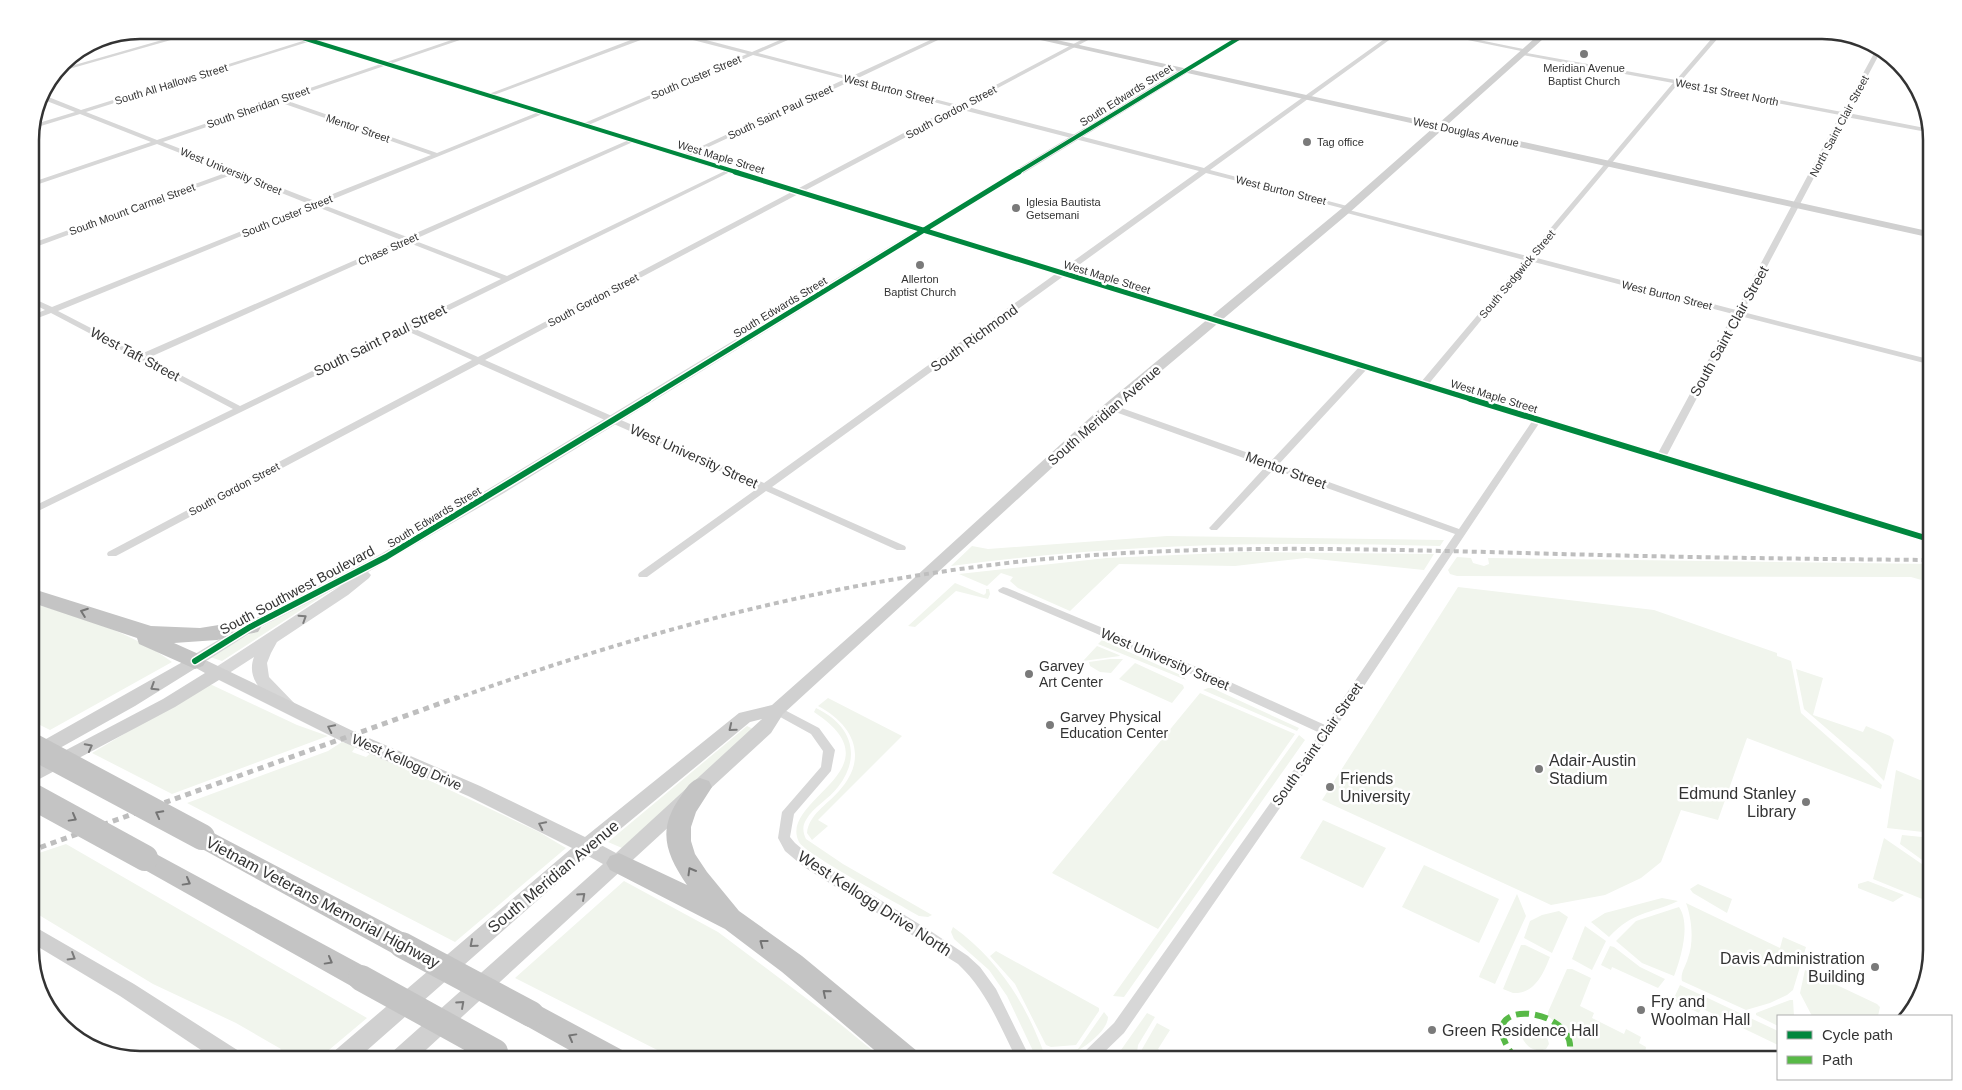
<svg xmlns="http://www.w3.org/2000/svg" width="1962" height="1090" font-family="Arial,sans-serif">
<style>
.green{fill:#f1f5ed}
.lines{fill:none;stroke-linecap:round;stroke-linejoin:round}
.minor{fill:#d7d7d7;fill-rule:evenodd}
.tertiary{fill:#d7d7d7;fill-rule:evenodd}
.secondary{fill:#d0d0d0;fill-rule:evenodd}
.motorway{fill:#c4c4c4;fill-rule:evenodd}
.rail-far1{stroke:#bebebe;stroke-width:4;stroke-dasharray:5 4;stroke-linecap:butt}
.rail{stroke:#bebebe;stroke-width:5;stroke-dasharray:6 5;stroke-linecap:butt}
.motorway-bridge{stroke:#c4c4c4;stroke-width:26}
.quiet{stroke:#58b947;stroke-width:6;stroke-dasharray:13 6;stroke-linecap:butt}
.cycleway-far2-casing{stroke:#fff;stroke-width:5.5}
.cycleway-far1-casing{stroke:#fff;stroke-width:8}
.cycleway-casing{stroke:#fff;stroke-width:9}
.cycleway-far2{stroke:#00873e;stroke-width:4}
.cycleway-far1{stroke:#00873e;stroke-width:5}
.cycleway{stroke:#00873e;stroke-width:6}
.oneway{stroke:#747474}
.oneway2{stroke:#7d7d7d}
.oneway3{stroke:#7a7a7a}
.poi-dot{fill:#7a7a7a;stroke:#fff;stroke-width:2}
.labels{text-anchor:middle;stroke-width:5;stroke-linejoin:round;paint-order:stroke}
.far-poi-label{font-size:11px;fill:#333;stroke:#fff}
.far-street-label{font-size:11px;fill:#333;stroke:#fff}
.street-label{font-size:14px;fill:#333;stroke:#fff}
.poi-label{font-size:14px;fill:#333;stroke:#fff;text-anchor:start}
.near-poi-label{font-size:16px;fill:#333;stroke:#fff;text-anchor:start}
.near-street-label{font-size:16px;fill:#333;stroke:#fff}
.rim{fill:none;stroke:#333;stroke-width:2.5}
</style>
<rect width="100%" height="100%" fill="#fff"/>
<path class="green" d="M1167,536L1444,540L1440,546C1275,541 1115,544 951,566L972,546L988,549Z
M1245,552L1434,554L1424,570L1306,558L1235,566L1119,564L1070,611L1018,588L1010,581L1013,577L1001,573L987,586L959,574L1107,558Z
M1457,557L1471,558L1473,563L1484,566L1489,564L1488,558L1932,564V583L1911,577L1457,576L1450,574L1448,570Z
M344,580L346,581L222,661L210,657Z
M955,583L984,595L986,593V589H989L990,594L988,599L956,591L915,627L908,626Z
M1458,587L1654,610L1777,653V656L1791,661L1801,713L1882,785L1881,789L1747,738L1718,820L1681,810L1661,862L1641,878L1605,895L1551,905L1322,800Z
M30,603C76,615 134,633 172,662L50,730L30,720Z
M1102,640L1183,676L1186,680L1098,644Z
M1097,646L1119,655L1120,656L1083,661Z
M1110,659H1123L1111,673L1100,672L1090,666L1089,662Z
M1135,663L1183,685L1184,688L1172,703L1119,679Z
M1796,669L1823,678L1813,715L1863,732L1866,726L1890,736L1894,740L1884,781L1869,765L1804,709Z
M207,685H212L297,725L328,736L172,794L92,753Z
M1208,688H1212L1299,728L1297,731L1203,690Z
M1200,693L1295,734L1158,929L1052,873Z
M828,698L902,736L818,820L828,826L812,840L807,833C809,814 827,805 839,791C869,758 854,725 818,706Z
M816,708C850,724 863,755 838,787C829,799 813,807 806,820C802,826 803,833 806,839L843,864L932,915L928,917L919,916C901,905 805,854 799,842C777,799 902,770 814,712Z
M747,726L753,729L622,848L608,842Z
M1299,735L1305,740L1124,997L1113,996Z
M342,742L356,746L352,752L366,757L371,753L539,832L566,848L455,942L187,803L328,751Z
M1896,770L1920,780H1932V833L1887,828Z
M1323,820L1386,848L1363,888L1300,858Z
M1902,835L1932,838V867L1900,844Z
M1884,838L1932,871V903L1873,879Z
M66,844L367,1018L317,1060H291L278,1053L281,1049L236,1023L153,984L39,915L33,917L30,915V856Z
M1424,865L1499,899L1479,943L1402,907Z
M624,881L718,932L839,1023L884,1060H677L515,978Z
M1868,881L1904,895L1893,902L1858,888V884Z
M1698,884L1732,899L1727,913L1693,893L1690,889Z
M1517,894L1526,916L1495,984L1479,977L1480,974Z
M1662,898L1678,901C1648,915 1635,910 1609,937L1591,922L1605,913Z
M1686,903L1780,948L1783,937L1806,947L1793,990L1787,995L1770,1003L1746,1010L1682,981C1680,973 1686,966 1688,958C1694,942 1692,919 1686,903Z
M1679,907C1691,924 1681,958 1674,976L1642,963L1616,941L1636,921Z
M1559,911L1568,917L1552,953L1524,938L1530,921L1542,915Z
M1585,926L1606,941L1592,970L1572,959Z
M953,927C990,953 1017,990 1035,1031C1039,1041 1044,1050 1045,1060L1034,1053L1007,996L989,970L954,939L951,932Z
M1521,945H1525L1550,957C1543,974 1535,994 1513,993L1503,989Z
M1610,946L1614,947L1640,967L1665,979L1658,988L1612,967L1611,970L1601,965Z
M996,951L1099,1008V1011L1076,1045L1051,1047L1046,1045L1015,984L990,956Z
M1567,969H1572L1591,978L1580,1006L1594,1013L1592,1018L1624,1034L1626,1029L1641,1037L1639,1043L1646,1047L1645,1053L1618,1050L1596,1058L1570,1048L1561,1028L1548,1016V1012Z
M1805,970L1877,1004L1880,1007L1878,1016H1812L1800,993Z
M1680,985L1778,1031V1045L1701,1008L1699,1013L1673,1000Z
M1790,1000H1793L1794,1016H1778V1026L1756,1015V1013Z
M1104,1012L1108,1017C1108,1034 1069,1060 1053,1060L1048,1051L1078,1049Z
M1147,1013L1155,1017L1138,1045L1136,1060H1109L1121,1050Z
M1157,1023L1170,1030L1158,1049L1175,1060H1141V1051Z
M1528,1029C1539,1027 1547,1033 1549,1044L1546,1049C1535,1053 1526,1047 1522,1037Z"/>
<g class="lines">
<path class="minor" d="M197,30H206L55,73L57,70Z
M481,30H489L285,100L437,153L541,111H545V113L321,204L407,237L631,139H635V141L413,240L507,276L729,169L734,170L413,328L478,357L953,107L851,81L687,157H683V155L845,79L753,55L586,126H582V124L747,54L662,32L491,96L486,95L657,30H668L752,52L803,30H811L758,53L850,77L952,30H959L856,79L958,105L1100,30H1107L964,106L1204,168L1397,30H1403L1210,170L1351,207L1352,208L1349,210L1527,256L1673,83L1523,55L1521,54V52L1676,80L1719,30H1725L1681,81L1842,112L1878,46L1882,49L1848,113L1930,129L1932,133L1846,117L1743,312L1932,360V365L1740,316L1666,457L1661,460L1658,459L1656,457L1733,314L1530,261L1427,386H1421V382L1524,260L1343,212L1342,211L1345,209L1206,173L772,487L905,546L906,548L905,550H897L766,491L647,577H639L638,575L639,573L758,488L479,364L116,556H108L107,554L108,552L472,360L407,331L30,515V508L233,409L51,313L30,321V316L45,310L30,302V297L52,307L309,204L234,174L30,249V244L228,172L157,144L30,187V183L151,142L80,114L31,129L32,125L75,112L39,98L41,94L81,110L309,39L314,40L86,112L157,140ZM1678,84L1840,115L1736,310L1533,257ZM279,102L431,155L315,201L163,142ZM959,109L1199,171L764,483L485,360ZM315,206L401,240L141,354L58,311ZM407,242L501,279L240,406L148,358Z
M1248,30H1255L1186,72L1181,71Z
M1419,30H1430L1529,50L1526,52Z
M1364,364L1368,367L1367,369L1279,464L1459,529L1535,417H1541L1542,419L1356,698L1124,1033L1096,1060H1079L1081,1055L1114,1023L1320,733L1198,677L999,592L998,590L1003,587L1007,588L1206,671L1325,725L1455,534L1274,469L1217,530H1211L1209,528L1211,526L1266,466L1107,409L1106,407L1110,404L1113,405L1271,461L1361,365Z
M30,525L39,530L37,532H30Z
M777,706L819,728L835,750L831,771L794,814L790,837L795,843L814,859L932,932L968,956L980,967L996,989L1031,1060H1017C1000,1026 986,990 958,964L804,867L785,851L778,838L782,812L821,767L823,751L811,734L773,713L771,710L773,707Z"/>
<path class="tertiary" d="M273,30H285L922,227L1181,69H1187V73L931,230L1932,536V544L924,234L504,493L368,572L371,575L369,578L348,595L277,642L271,653L267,663L269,677L297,706L295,710H283C267,696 245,681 254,657L223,677H213L210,673L213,669L342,585L255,630L200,665H190L187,661L190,657L245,624L381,554L915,231Z
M1801,30H1818L1854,39L1851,40Z"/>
<path class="secondary" d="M996,30H1011L1438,124L1544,30H1553L1447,125L1932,232V238L1442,130L1349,213L1115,410L783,714L771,733L415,1060H388L391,1053L603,864L588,856L356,1060H329L332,1053L572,848L468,796L343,742L219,680L175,707L30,784V769L163,699L205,673L196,668L135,706L42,758L36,760L30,758V748L195,655L355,732L480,786L585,837L739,713L772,705L868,620L1105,404L1341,209L1433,128ZM762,719L616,853L601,845L750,722Z
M30,924L134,984L242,1053L245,1060H216L120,996L30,942Z"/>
<path class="motorway" d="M30,588L151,626L200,628L250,620L258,622L261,627L258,632L217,640L174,643L203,656L206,661L203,666L195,669L139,644L137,638L30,602Z
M700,778L709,781L712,787L696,812L691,827V841L695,854L707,872L739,911L802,956L917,1051L922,1060H886L782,972L725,929L610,870L606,863L610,856L619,853L687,885C665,853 657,829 681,796C687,787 690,781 700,778Z
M202,827L412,937L416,945L412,953L402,956L392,953L193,844L189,837L193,830Z
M145,848L371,970L375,978L371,986L361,990L351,986L136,865L132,858L136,851Z
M531,1001L624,1051L629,1060H587L521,1023L517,1014L521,1005Z"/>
<path class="rail-far1" d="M455,699C646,630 843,578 1046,559C1205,544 1366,549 1526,553C1661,557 1797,559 1932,560"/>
<path class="rail" d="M30,851L458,697"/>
<path class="motorway-bridge" d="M30,745L202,837
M30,795L145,858
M402,945L531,1014
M361,978L495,1052"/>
<path class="quiet" d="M1517,1060C1458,990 1592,1007 1567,1060"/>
<defs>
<path id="cycleway-far2" d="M277,30L739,173
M1017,173L1252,30"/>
<path id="cycleway-far1" d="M735,172L1474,400
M646,400L1019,172"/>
<path id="cycleway" d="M1470,399L1932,540
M195,661L250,627L386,557L648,399"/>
</defs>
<use href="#cycleway-far2" class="cycleway-far2-casing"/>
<use href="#cycleway-far1" class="cycleway-far1-casing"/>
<use href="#cycleway" class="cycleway-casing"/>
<use href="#cycleway-far2" class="cycleway-far2"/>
<use href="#cycleway-far1" class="cycleway-far1"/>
<use href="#cycleway" class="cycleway"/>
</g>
<defs><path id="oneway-chevron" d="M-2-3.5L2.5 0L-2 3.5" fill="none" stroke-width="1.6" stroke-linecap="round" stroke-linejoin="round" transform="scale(1.25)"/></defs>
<g class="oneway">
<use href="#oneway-chevron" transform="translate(84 612) rotate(-160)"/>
<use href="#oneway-chevron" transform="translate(159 814) rotate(-152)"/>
<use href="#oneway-chevron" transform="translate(73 818) rotate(29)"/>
<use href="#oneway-chevron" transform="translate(691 871) rotate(-120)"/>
<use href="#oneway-chevron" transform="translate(187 882) rotate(29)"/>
<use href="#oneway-chevron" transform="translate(763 943) rotate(-143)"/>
<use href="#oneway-chevron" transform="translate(329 961) rotate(29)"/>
<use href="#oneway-chevron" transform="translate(826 993) rotate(-140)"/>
<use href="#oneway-chevron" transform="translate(572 1037) rotate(-151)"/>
</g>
<use class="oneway2" href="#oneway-chevron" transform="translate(303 618) rotate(-33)"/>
<g class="oneway3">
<use href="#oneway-chevron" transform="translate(154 687) rotate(148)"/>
<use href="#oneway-chevron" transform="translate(331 728) rotate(-154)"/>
<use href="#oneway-chevron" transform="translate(732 728) rotate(141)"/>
<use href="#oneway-chevron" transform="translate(89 747) rotate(-28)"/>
<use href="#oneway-chevron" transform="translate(542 825) rotate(-154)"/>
<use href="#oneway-chevron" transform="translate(582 896) rotate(-42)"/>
<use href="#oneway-chevron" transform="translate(473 944) rotate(139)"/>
<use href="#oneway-chevron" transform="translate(72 957) rotate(31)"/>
<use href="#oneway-chevron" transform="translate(461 1004) rotate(-42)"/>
</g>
<g class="poi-dot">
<circle cx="1584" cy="54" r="5"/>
<circle cx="1307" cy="142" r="5"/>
<circle cx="1016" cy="208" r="5"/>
<circle cx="920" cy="265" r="5"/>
<circle cx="1029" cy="674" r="5"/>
<circle cx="1050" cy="725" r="5"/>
<circle cx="1539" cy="769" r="5"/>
<circle cx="1330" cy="787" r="5"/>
<circle cx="1806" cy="802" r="5"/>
<circle cx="1875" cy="967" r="5"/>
<circle cx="1641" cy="1010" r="5"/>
<circle cx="1432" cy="1030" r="5"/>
</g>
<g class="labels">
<g class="far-poi-label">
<text x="1584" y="72">Meridian Avenue<tspan x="1584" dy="13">Baptist Church</tspan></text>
<text x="1317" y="146" text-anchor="start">Tag office</text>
<text x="1026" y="206" text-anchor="start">Iglesia Bautista<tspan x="1026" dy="13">Getsemani</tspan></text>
<text x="920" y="283">Allerton<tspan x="920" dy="13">Baptist Church</tspan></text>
</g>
<g class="far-street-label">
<text transform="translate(696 77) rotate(-23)" y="4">South Custer Street</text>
<text transform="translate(171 84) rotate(-17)" y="4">South All Hallows Street</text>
<text transform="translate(889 89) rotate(14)" y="4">West Burton Street</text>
<text transform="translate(1727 92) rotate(11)" y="4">West 1st Street North</text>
<text transform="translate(1126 95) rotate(-32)" y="4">South Edwards Street</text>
<text transform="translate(258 107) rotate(-19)" y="4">South Sheridan Street</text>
<text transform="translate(780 112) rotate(-25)" y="4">South Saint Paul Street</text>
<text transform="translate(951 112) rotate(-28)" y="4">South Gordon Street</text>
<text transform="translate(1839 126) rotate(-62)" y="4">North Saint Clair Street</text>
<text transform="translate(358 128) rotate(19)" y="4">Mentor Street</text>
<text transform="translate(1466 132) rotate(12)" y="4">West Douglas Avenue</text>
<text transform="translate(721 157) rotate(17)" y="4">West Maple Street</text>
<text transform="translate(231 171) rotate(22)" y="4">West University Street</text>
<text transform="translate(1281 190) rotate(14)" y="4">West Burton Street</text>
<text transform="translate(132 209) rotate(-20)" y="4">South Mount Carmel Street</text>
<text transform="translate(287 216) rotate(-22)" y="4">South Custer Street</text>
<text transform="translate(388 249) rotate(-24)" y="4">Chase Street</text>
<text transform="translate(1517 274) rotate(-50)" y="4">South Sedgwick Street</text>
<text transform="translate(1107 277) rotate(17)" y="4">West Maple Street</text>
<text transform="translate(1667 295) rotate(14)" y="4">West Burton Street</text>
<text transform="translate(593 300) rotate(-28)" y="4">South Gordon Street</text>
<text transform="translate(780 307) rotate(-31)" y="4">South Edwards Street</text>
<text transform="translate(1494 396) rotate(17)" y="4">West Maple Street</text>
<text transform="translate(234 489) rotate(-28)" y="4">South Gordon Street</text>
<text transform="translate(434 517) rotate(-31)" y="4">South Edwards Street</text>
</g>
<g class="street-label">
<text transform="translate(1729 331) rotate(-61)" y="5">South Saint Clair Street</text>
<text transform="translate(974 338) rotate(-36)" y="5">South Richmond</text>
<text transform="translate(380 340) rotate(-26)" y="5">South Saint Paul Street</text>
<text transform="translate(135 354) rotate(28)" y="5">West Taft Street</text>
<text transform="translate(1104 415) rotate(-41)" y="5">South Meridian Avenue</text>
<text transform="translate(694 456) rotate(24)" y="5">West University Street</text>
<text transform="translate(1286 470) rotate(20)" y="5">Mentor Street</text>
<text transform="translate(297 590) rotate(-28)" y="5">South Southwest Boulevard</text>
<text transform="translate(1165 659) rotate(23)" y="5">West University Street</text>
<text transform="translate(1317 744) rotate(-55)" y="5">South Saint Clair Street</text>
<text transform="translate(407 762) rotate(24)" y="5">West Kellogg Drive</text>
</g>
<g class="poi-label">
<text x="1039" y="671">Garvey<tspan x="1039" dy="16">Art Center</tspan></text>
<text x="1060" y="722">Garvey Physical<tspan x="1060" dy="16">Education Center</tspan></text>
</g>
<g class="near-poi-label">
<text x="1549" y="766">Adair-Austin<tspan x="1549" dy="18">Stadium</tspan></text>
<text x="1340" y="784">Friends<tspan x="1340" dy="18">University</tspan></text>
<text x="1796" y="799" text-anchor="end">Edmund Stanley<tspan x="1796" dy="18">Library</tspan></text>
<text x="1865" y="964" text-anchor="end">Davis Administration<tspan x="1865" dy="18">Building</tspan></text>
<text x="1651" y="1007">Fry and<tspan x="1651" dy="18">Woolman Hall</tspan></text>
<text x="1442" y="1036">Green Residence Hall</text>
</g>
<g class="near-street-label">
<text transform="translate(553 876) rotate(-40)" y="6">South Meridian Avenue</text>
<text transform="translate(323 902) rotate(28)" y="6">Vietnam Veterans Memorial Highway</text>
<text transform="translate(875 903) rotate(33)" y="6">West Kellogg Drive North</text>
</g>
</g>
<path d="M0 0H1962V1090H0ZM140 39H1822A101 101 0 0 1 1923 140V950A101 101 0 0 1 1822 1051H140A101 101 0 0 1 39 950V140A101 101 0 0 1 140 39Z" fill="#fff" fill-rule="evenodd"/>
<path class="rim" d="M140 39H1822A101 101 0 0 1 1923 140V950A101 101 0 0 1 1822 1051H140A101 101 0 0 1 39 950V140A101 101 0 0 1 140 39Z"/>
<rect x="1777" y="1015" width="175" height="65" fill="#ffffff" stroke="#adadad"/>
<rect x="1787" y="1031" width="25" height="8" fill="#00873e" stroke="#adadad"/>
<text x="1822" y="1040" font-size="15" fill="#333333">Cycle path</text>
<rect x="1787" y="1056" width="25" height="8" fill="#58b947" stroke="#adadad"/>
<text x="1822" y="1065" font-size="15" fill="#333333">Path</text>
</svg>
